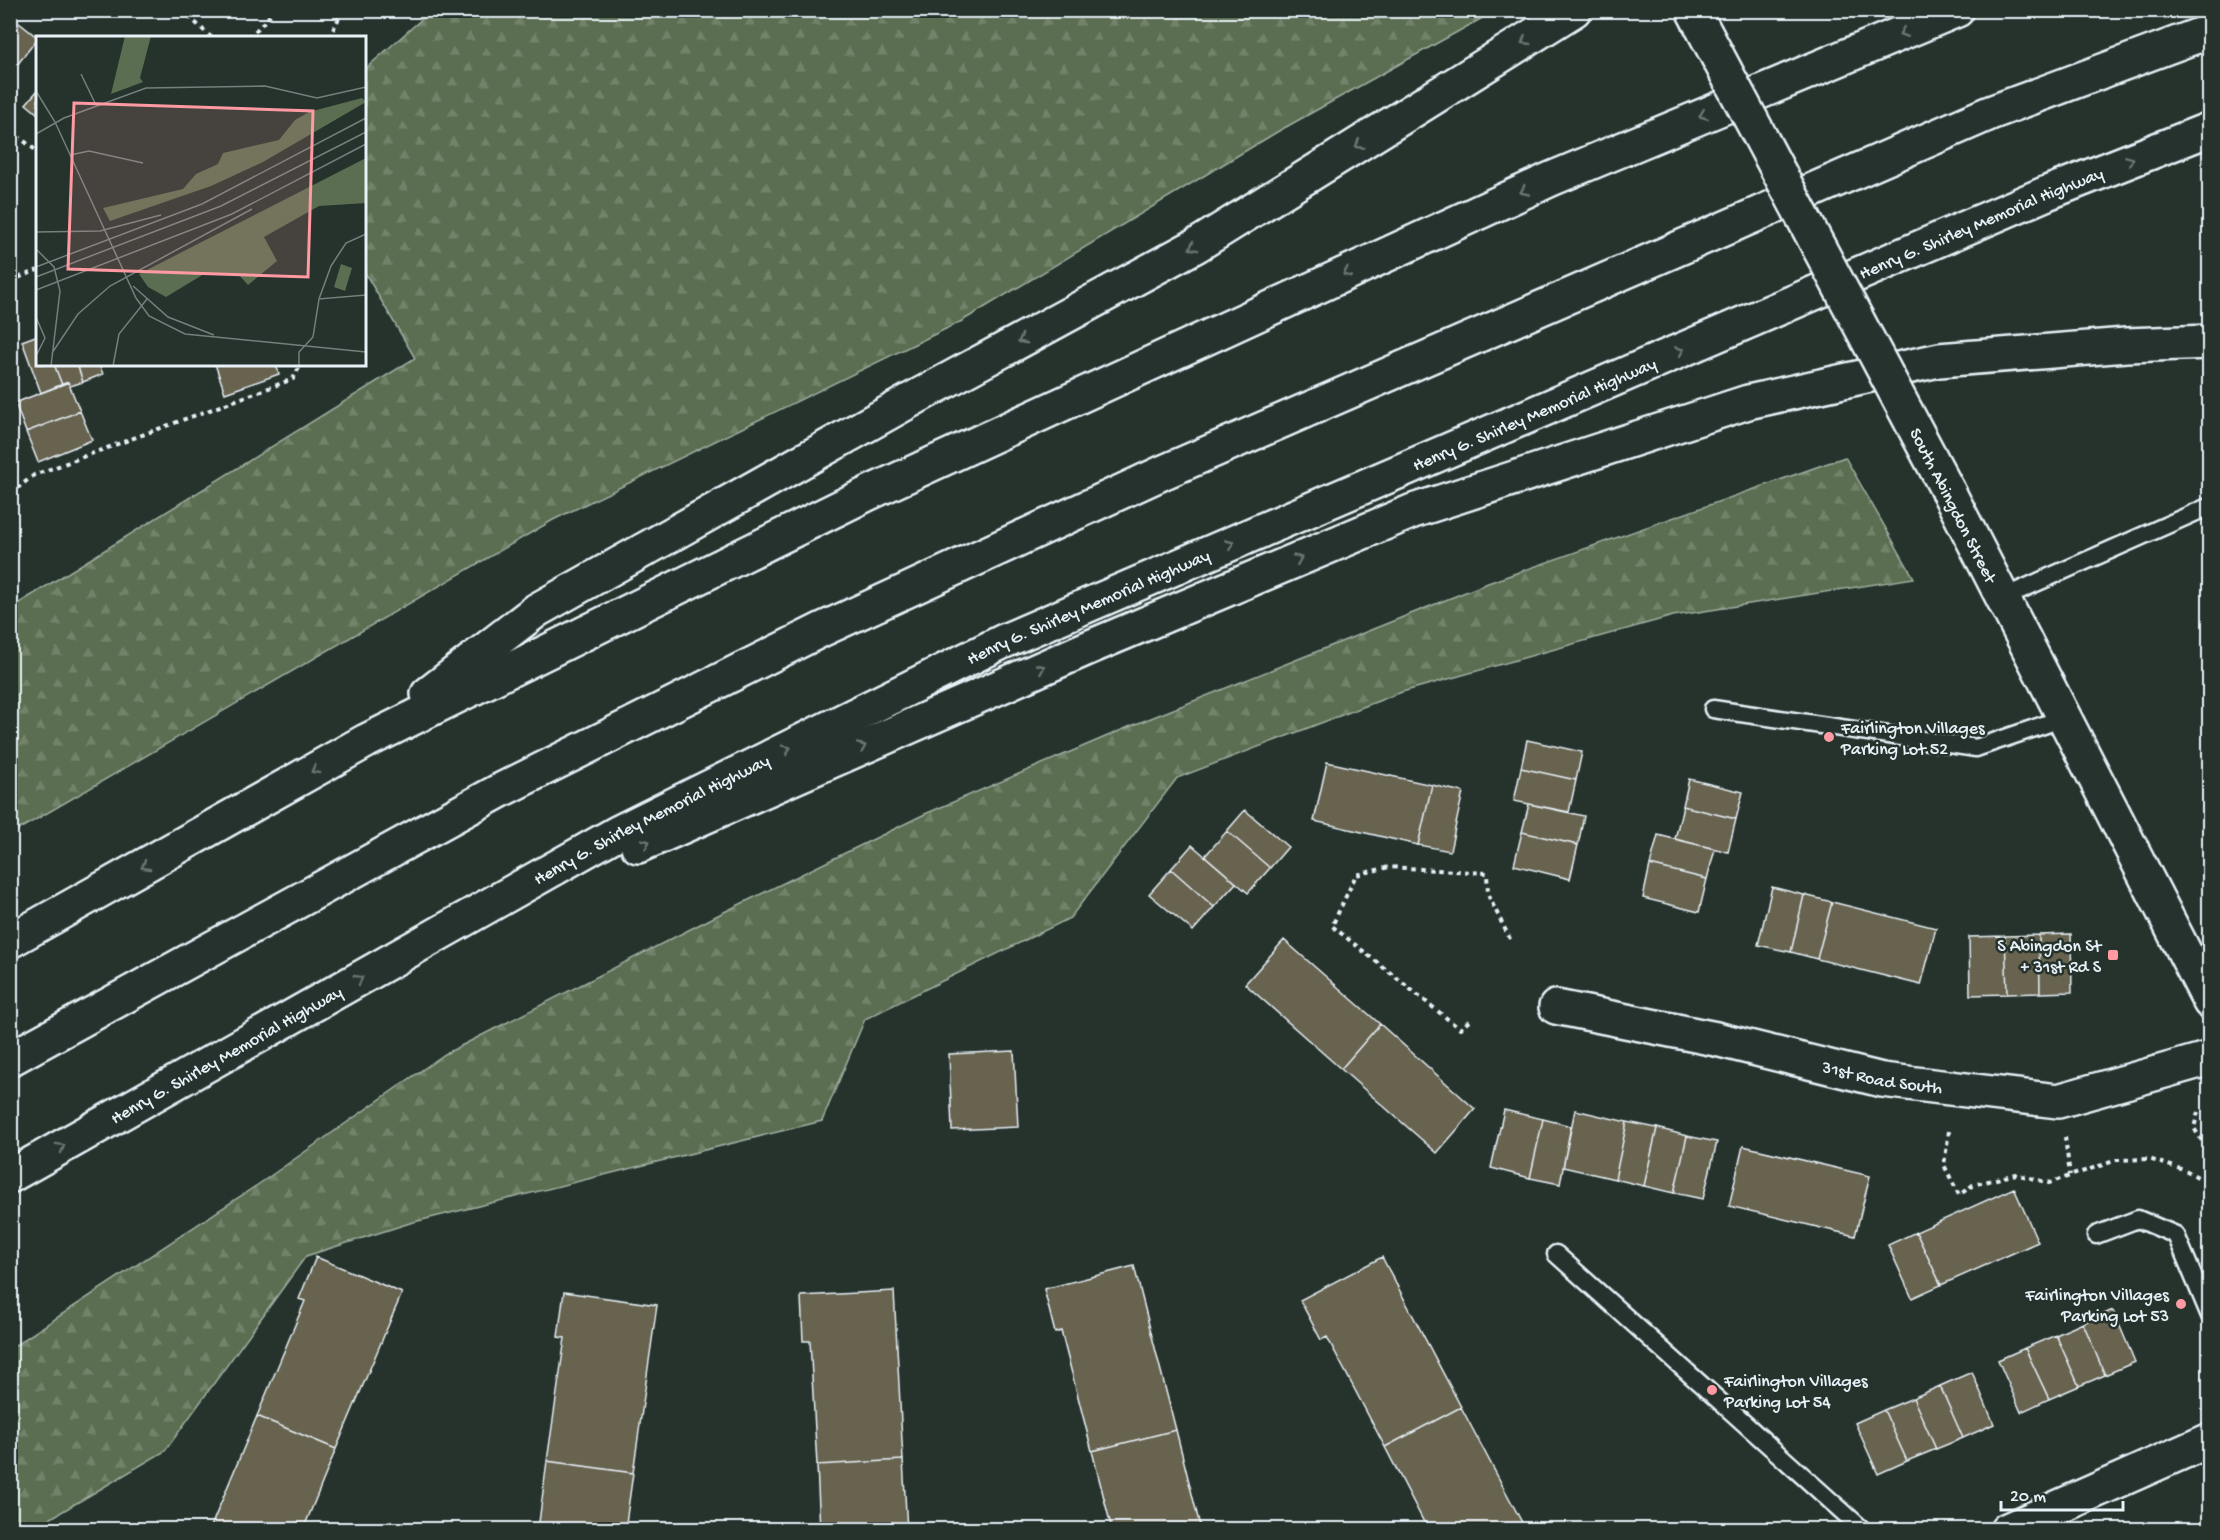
<svg xmlns="http://www.w3.org/2000/svg" width="2220" height="1540" font-family="'Gochi Hand',sans-serif">
<style>
.forest{fill:url(#forest-firs);stroke:#a2b0a4;stroke-width:1.5}
.building{fill:#686350;stroke:#e8f1f8;stroke-width:1.5}
.lines{fill:none;stroke-linecap:round;stroke-linejoin:round}
.lane-casing{stroke:#e8f1f8;stroke-width:21}
.street-casing{stroke:#e8f1f8;stroke-width:38}
.secondary-casing{stroke:#e8f1f8;stroke-width:38}
.highway-casing{stroke:#e8f1f8;stroke-width:38}
.path{stroke:#e8f1f8;stroke-width:4;stroke-dasharray:4.5 4.5;stroke-linecap:butt}
.lane{stroke:#26332d;stroke-width:16}
.street{stroke:#26332d;stroke-width:33}
.secondary{stroke:#26332d;stroke-width:33}
.highway{stroke:#26332d;stroke-width:33}
.secondary-bridge-casing{stroke:#e8f1f8;stroke-width:38;stroke-linecap:butt}
.secondary-bridge{stroke:#26332d;stroke-width:33}
.oneway{stroke:#6a7674}
.poi-dot{fill:#ff9aa2;stroke:#26332d;stroke-width:2}
.labels{text-anchor:middle;stroke-width:5;stroke-linejoin:round;paint-order:stroke}
.street-label{font-size:18px;fill:#e8f1f8;stroke:#26332d}
.poi-label{font-size:18px;fill:#e8f1f8;stroke:#26332d;text-anchor:start}
.inset-road{fill:none;stroke:#747f7e;stroke-width:1.5}
.view{fill:#ff9aa2;fill-opacity:0.15;stroke:#ff9aa2;stroke-width:3}
.inset-edge{fill:none;stroke:#e8f1f8;stroke-width:3}
</style>
<defs>
<pattern id="forest-firs" width="22" height="20" patternUnits="userSpaceOnUse" patternTransform="scale(1.5)"><rect width="22" height="20" fill="#5c6e51"/><path d="M5 1l3.5 6h-7zM16 11l3.5 6h-7z" fill="#73836b"/></pattern>
</defs>
<rect width="100%" height="100%" fill="#26332d"/>
<filter id="ink" filterUnits="userSpaceOnUse"><feTurbulence type="fractalNoise" baseFrequency=".0167" numOctaves="2"/><feDisplacementMap in="SourceGraphic" scale="12" xChannelSelector="R" yChannelSelector="G"/><feConvolveMatrix kernelMatrix="1 2 1 2 8 2 1 2 1" color-interpolation-filters="sRGB"/></filter>
<g filter="url(#ink)">
<path class="forest" d="M432,10H1495V11L1277,132L962,321L553,520L11,834V608L415,358L365,273V69Z
M1845,457L1914,578L1673,616L1402,692L1177,778L1070,918L865,1019L822,1121L410,1223L306,1256L165,1451L36,1527L11,1529V1348L256,1186L445,1054L718,915L925,814L1131,726L1488,583Z"/>
<path class="building" d="M14,19L38,38L10,74V24Z
M38,90V114L26,104Z
M38,335V364H54L62,385L41,393L22,341Z
M54,364H77L83,382L70,386L68,382L62,385Z
M77,364H99L103,374L83,382Z
M215,364H276L279,374L225,393Z
M68,382L80,411L26,432L15,403Z
M80,411L92,440L38,462L26,432Z
M1527,740L1582,752L1576,780L1521,768Z
M1327,762L1432,785L1418,845L1314,821Z
M1521,768L1576,780L1569,812L1514,801Z
M1689,779L1743,792L1736,819L1683,806Z
M1432,785L1463,792L1450,851L1418,845Z
M1529,804L1584,816L1578,845L1522,832Z
M1683,806L1736,819L1728,852L1675,839Z
M1245,810L1288,847L1270,868L1227,831Z
M1227,831L1270,868L1248,893L1205,856Z
M1522,832L1578,845L1570,879L1514,865Z
M1658,835L1715,849L1707,879L1650,865Z
M1192,845L1236,883L1214,907L1171,869Z
M1650,865L1707,879L1699,912L1643,898Z
M1171,869L1214,907L1193,931L1149,894Z
M1772,887L1804,895L1791,952L1758,945Z
M1804,895L1832,902L1817,959L1791,952Z
M1832,902L1936,928L1921,985L1817,959Z
M2071,934L2072,992L2040,993L2039,935Z
M2039,935L2040,993L2007,994L2005,936Z
M2005,936L2007,994L1970,995L1969,937Z
M1284,940L1380,1024L1341,1069L1245,984Z
M1380,1024L1475,1109L1437,1153L1341,1069Z
M1014,1051L1018,1127L952,1130L949,1054Z
M1504,1110L1543,1119L1530,1178L1491,1168Z
M1575,1110L1627,1122L1615,1179L1563,1167Z
M1543,1119L1571,1126L1560,1184L1530,1178Z
M1627,1122L1657,1128L1644,1186L1615,1179Z
M1657,1128L1687,1136L1674,1193L1644,1186Z
M1687,1136L1717,1142L1703,1199L1674,1193Z
M1743,1146L1870,1176L1855,1236L1729,1206Z
M2014,1188L2038,1242L1941,1285L1916,1232Z
M1916,1232L1941,1285L1912,1298L1888,1245Z
M316,1257L402,1293L336,1449L257,1416L305,1301L299,1299Z
M1382,1257L1461,1407L1385,1447L1327,1337L1321,1340L1300,1300Z
M1134,1266L1176,1430L1092,1451L1061,1331L1055,1333L1044,1289Z
M894,1291L903,1460L817,1465L810,1341H803L801,1296Z
M564,1292L657,1305L633,1473L547,1461L565,1338L558,1337Z
M2113,1310L2135,1362L2105,1375L2083,1323Z
M2083,1323L2105,1375L2079,1386L2056,1335Z
M2056,1335L2079,1386L2049,1399L2025,1348Z
M2025,1348L2049,1399L2021,1412L1998,1360Z
M1972,1372L1994,1424L1963,1438L1940,1386Z
M1940,1386L1963,1438L1936,1449L1913,1398Z
M1913,1398L1936,1449L1907,1461L1884,1410Z
M1461,1407L1526,1530H1428L1385,1447Z
M1884,1410L1907,1461L1878,1474L1855,1423Z
M257,1416L336,1449L303,1530H204L210,1529Z
M1176,1430L1201,1530H1112L1092,1451Z
M903,1460L907,1530H820L817,1465Z
M547,1461L633,1473L625,1530H538Z"/>
<g class="lines">
<defs>
<path id="lane" d="M2002,598L2210,506
M1713,709L1976,748L2064,718
M2096,1235L2138,1219L2176,1235L2210,1316
M1556,1254L1863,1530"/>
<g id="street">
<path id="s1" d="M1556,1007L1716,1039L1882,1080L2058,1101L2210,1058"/>
</g>
<path id="secondary" d="M1948,491L2210,1002
M2007,1530L2210,1440"/>
<g id="highway">
<path d="M428,694L537,610L920,395L1197,245L1574,10"/>
<path d="M638,846L1090,647L1413,511L1748,402L1939,360L2126,345L2210,342"/>
<path d="M10,941L366,741L869,493L1551,179L1957,10"/>
<path d="M10,1059L501,790L821,630L1164,472L1990,113L2210,31"/>
<path id="s2" d="M10,1176L617,833L1002,642L2047,193L2210,129"/>
</g>
</defs>
<use href="#lane" class="lane-casing"/>
<use href="#street" class="street-casing"/>
<use href="#secondary" class="secondary-casing"/>
<use href="#highway" class="highway-casing"/>
<path class="path" d="M182,10L212,38
M249,38L275,10
M329,38L343,10
M10,130L38,152
M10,281L38,270
M10,494L34,475L293,379L301,364
M1469,1021L1460,1029L1332,926L1356,875L1389,867L1487,873L1488,895L1511,941
M2198,1112L2194,1128L2210,1154
M1949,1131L1944,1165L1959,1195L1973,1185L2016,1174L2049,1183L2117,1160L2149,1159L2187,1171L2210,1184
M2065,1137L2070,1175"/>
<use href="#lane" class="lane"/>
<use href="#street" class="street"/>
<use href="#secondary" class="secondary"/>
<use href="#highway" class="highway"/>
<defs>
<path id="secondary-bridge" d="M1693,10L1948,491"/>
</defs>
<use href="#secondary-bridge" class="secondary-bridge-casing"/>
<use href="#secondary-bridge" class="secondary-bridge"/>
</g>
<defs><path id="oneway-chevron" d="M-2-3.5L2.5 0L-2 3.5" fill="none" stroke-width="1.6" stroke-linecap="round" stroke-linejoin="round" transform="scale(1.5)"/></defs>
<g class="oneway">
<use href="#oneway-chevron" transform="translate(1903 33) rotate(158)"/>
<use href="#oneway-chevron" transform="translate(1525 41) rotate(148)"/>
<use href="#oneway-chevron" transform="translate(1703 115) rotate(158)"/>
<use href="#oneway-chevron" transform="translate(1359 145) rotate(148)"/>
<use href="#oneway-chevron" transform="translate(2130 160) rotate(-21)"/>
<use href="#oneway-chevron" transform="translate(1524 191) rotate(155)"/>
<use href="#oneway-chevron" transform="translate(1193 247) rotate(151)"/>
<use href="#oneway-chevron" transform="translate(1347 273) rotate(155)"/>
<use href="#oneway-chevron" transform="translate(1022 340) rotate(152)"/>
<use href="#oneway-chevron" transform="translate(1680 351) rotate(-23)"/>
<use href="#oneway-chevron" transform="translate(1230 544) rotate(-23)"/>
<use href="#oneway-chevron" transform="translate(1298 559) rotate(-23)"/>
<use href="#oneway-chevron" transform="translate(1041 668) rotate(-24)"/>
<use href="#oneway-chevron" transform="translate(862 747) rotate(-24)"/>
<use href="#oneway-chevron" transform="translate(787 749) rotate(-26)"/>
<use href="#oneway-chevron" transform="translate(315 770) rotate(151)"/>
<use href="#oneway-chevron" transform="translate(646 843) rotate(-24)"/>
<use href="#oneway-chevron" transform="translate(145 866) rotate(151)"/>
<use href="#oneway-chevron" transform="translate(359 979) rotate(-29)"/>
<use href="#oneway-chevron" transform="translate(61 1147) rotate(-29)"/>
</g>
</g>
<g class="poi-dot">
<circle cx="1829" cy="737" r="6"/>
<rect x="2107" y="949" width="12" height="12" rx="3"/>
<circle cx="2181" cy="1304" r="6"/>
<circle cx="1712" cy="1390" r="6"/>
</g>
<g class="labels">
<g class="street-label">
<text dy="6" stroke="none"><textPath href="#s2" startOffset="2192">Henry G. Shirley Memorial Highway</textPath></text>
<text dy="6" stroke="none"><textPath href="#s2" startOffset="1706">Henry G. Shirley Memorial Highway</textPath></text>
<text transform="translate(1954 505) rotate(63)" y="6">South Abingdon Street</text>
<text dy="6" stroke="none"><textPath href="#s2" startOffset="1220">Henry G. Shirley Memorial Highway</textPath></text>
<text dy="6" stroke="none"><textPath href="#s2" startOffset="734">Henry G. Shirley Memorial Highway</textPath></text>
<text dy="6" stroke="none"><textPath href="#s2" startOffset="248">Henry G. Shirley Memorial Highway</textPath></text>
<text dy="6" stroke="none"><textPath href="#s1" startOffset="334">31st Road South</textPath></text>
</g>
<g class="poi-label">
<text x="1841" y="733">Fairlington Villages<tspan x="1841" dy="21">Parking Lot 52</tspan></text>
<text x="2101" y="951" text-anchor="end">S Abingdon St<tspan x="2101" dy="21">+ 31st Rd S</tspan></text>
<text x="2169" y="1300" text-anchor="end">Fairlington Villages<tspan x="2169" dy="21">Parking Lot 53</tspan></text>
<text x="1724" y="1386">Fairlington Villages<tspan x="1724" dy="21">Parking Lot 54</tspan></text>
</g>
</g>
<g transform="translate(36 36)">
<rect width="330" height="330" fill="#26332d"/>
<path d="M89,0H115L104,42L107,46L75,58Z" fill="#5c6e51"/>
<path d="M326,62L330,66L227,126L175,150L74,185L67,172L147,153L160,138L182,128L187,117L243,104L259,84L273,76ZM330,122V167L283,170L228,201L241,225L212,249L203,239L168,238L130,261L112,251L103,238Z" fill="#5c6e51"/>
<path d="M305,228L316,232L309,255L298,251Z" fill="#5c6e51"/>
<path class="inset-road" d="M45,38L60,69M0,55L19,86L100,262L113,280L149,298L330,316M0,98L28,82L110,52L229,50L281,62L330,51M34,119L53,115L107,127M0,196L64,195L125,179M330,198L310,207L295,230L283,263L330,259M0,213L18,231L24,255L15,330M0,231L166,168L330,82M0,241L185,170L330,96M97,250L132,281L178,299M0,254L196,178L330,108M0,281L9,302L0,320M16,317L42,278L74,250L216,173M77,330L83,298L111,263M263,330V316L277,301L283,263"/>
<path class="view" d="M38,67L277,75L272,241L32,233Z"/>
<rect width="330" height="330" class="inset-edge"/>
</g>
<rect width="2220" height="1540" fill="none" stroke="#26332d" stroke-width="36"/>
<rect x="18" y="18" width="2184" height="1504" fill="none" stroke="#e8f1f8" stroke-width="2" filter="url(#ink)"/>
<path d="M2001 1501v9h122v-9" fill="none" stroke="#e8f1f8" stroke-width="3"/>
<text x="2010" y="1501" font-size="18" fill="#e8f1f8" stroke="#26332d" stroke-width="4.5" paint-order="stroke">20 m</text>
</svg>
